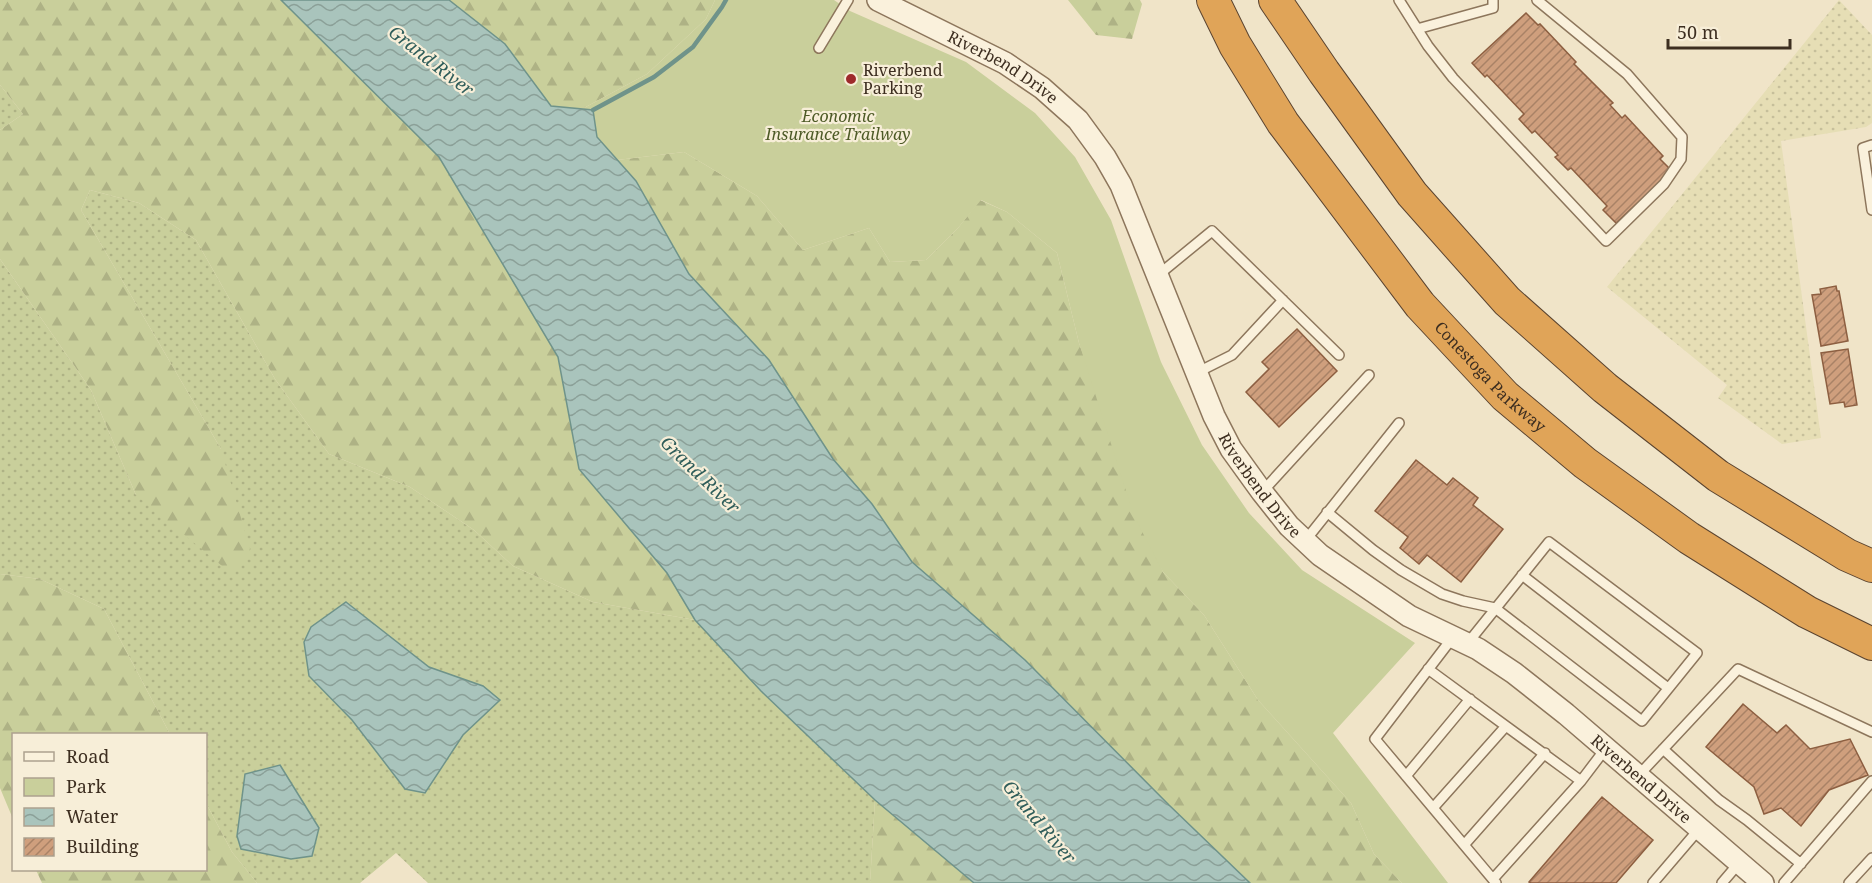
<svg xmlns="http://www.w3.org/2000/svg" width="1872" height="883" font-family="'Noto Serif',serif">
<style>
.farmland{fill:url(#farmland-dots)}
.grass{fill:url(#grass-dots);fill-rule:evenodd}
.forest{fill:url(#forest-firs)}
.park{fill:#c9cf9b}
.water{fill:url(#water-waves);stroke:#6f938a;stroke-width:1.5}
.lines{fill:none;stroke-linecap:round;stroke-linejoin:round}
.stream{stroke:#6f938a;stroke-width:4.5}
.building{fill:url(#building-hatch);stroke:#8d5f41;stroke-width:1.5}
.service-casing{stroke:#8d765c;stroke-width:12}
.tertiary-casing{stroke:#8d765c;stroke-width:24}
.motorway-casing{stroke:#5b4430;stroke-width:34}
.service{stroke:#faf1dc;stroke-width:9}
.tertiary{stroke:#faf1dc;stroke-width:21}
.motorway{stroke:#e0a458;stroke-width:32}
.poi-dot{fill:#9e2a2b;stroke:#f7eed8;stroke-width:2}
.labels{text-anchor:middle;stroke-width:4.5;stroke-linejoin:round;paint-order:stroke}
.street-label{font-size:16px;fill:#3d2e20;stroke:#f7eed8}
.poi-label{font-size:16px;fill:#3d2e20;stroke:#f7eed8;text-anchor:start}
.park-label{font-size:16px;font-style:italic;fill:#4d5a26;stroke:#f7eed8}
.water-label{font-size:18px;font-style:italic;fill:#2f5d5a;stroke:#f7eed8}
</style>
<defs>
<pattern id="farmland-dots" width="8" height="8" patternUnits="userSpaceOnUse" patternTransform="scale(1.5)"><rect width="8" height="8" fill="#e6deb5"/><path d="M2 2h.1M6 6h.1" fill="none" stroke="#c6bf9b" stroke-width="1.8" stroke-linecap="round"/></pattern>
<pattern id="grass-dots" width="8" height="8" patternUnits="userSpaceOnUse" patternTransform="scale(1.5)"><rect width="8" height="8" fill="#c9cf9b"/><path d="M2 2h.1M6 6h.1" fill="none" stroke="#aeb285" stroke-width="1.8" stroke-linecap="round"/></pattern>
<pattern id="forest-firs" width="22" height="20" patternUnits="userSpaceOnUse" patternTransform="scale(1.5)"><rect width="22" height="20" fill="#c9cf9b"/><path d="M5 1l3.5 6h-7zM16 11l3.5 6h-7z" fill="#aeb285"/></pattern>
<pattern id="water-waves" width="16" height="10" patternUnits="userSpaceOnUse" patternTransform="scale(1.5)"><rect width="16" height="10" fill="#a9c4bc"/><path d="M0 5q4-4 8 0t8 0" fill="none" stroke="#8ba098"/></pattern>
<pattern id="building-hatch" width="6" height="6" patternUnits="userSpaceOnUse" patternTransform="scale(1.5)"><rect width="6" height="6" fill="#cf9f7d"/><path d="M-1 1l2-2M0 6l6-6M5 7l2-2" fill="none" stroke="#a98266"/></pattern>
</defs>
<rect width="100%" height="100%" fill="#f0e4c8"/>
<path class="farmland" d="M1839,0L1872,35V123L1866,127L1781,141L1821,438L1782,444L1718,398L1727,385L1607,287Z"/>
<path class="grass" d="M0,85L23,114L0,130Z
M90,190L139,203L196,240L275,379L329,454L410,487L474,530L513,566L593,602L695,620L761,691L875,800L870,883H428L396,853L360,883H257L232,852L206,803V734H170L104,609L40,579L0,574V259L91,390L136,495L221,449L81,210ZM346,602L429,667L500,700L463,735L425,793L309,676Z"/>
<path class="forest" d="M0,0H281L439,157L558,357L579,469L667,573L695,620L593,602L513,566L474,530L410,487L329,454L275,379L196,240L139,203L90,190L81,210L221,449L250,549L233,575L136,495L91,390L0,259V130L23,114L0,85Z
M449,0H715L706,19L647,74L582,109L551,106L505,44Z
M1068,0H1140L1142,4L1132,39L1096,35Z
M684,152L757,196L803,250L869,228L890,262L926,260L958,228L980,200L1007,212L1057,253L1079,343L1163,572L1204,615L1258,700L1351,803L1374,854L1402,883H1250L1169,805L1025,660L912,562L872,504L833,459L769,360L689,274L636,181L617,160Z
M0,574L40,579L104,609L170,734H14L13,819L0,788Z
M875,800L974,883H870Z
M206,803L232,852L257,883H42L36,870H206Z"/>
<path class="park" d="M715,0H834L850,11L966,62L1035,113L1075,157L1111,220L1161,362L1202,445L1249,513L1302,570L1415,643L1333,733L1448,883H1402L1374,854L1351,803L1258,700L1204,615L1163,572L1134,516L1079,343L1057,253L1007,212L981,200L958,228L926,260L890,262L869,228L803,250L757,196L684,152L617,160L597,137L593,110L582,109L647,74L706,19Z"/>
<path class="water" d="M281,0H449L505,44L551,106L593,110L597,137L636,181L689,274L769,360L833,459L872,504L912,562L1025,660L1169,805L1250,883H974L875,800L761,691L695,620L667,573L579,469L558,357L439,157Z
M346,602L429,667L483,686L500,700L463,735L425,793L405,789L352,720L309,676L304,642L311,627Z
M280,765L319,828L312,856L291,859L241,849L237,836L245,774Z"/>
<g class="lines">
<path class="stream" d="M593,110L654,77L693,47L722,7L726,0"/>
</g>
<path class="building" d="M1526,13L1538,25L1540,24L1576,62L1574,64L1613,103L1610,105L1622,118L1625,115L1663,156L1660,159L1672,171L1616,223L1603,210L1607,206L1571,168L1568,170L1555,157L1558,155L1535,131L1532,133L1519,119L1524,114L1487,75L1485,77L1472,63Z
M1836,286L1837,291H1839L1848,341L1821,346L1812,295L1821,294L1820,289Z
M1297,329L1337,371L1279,427L1246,392L1269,369L1262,362Z
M1848,349L1857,405L1845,407L1844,402L1830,404L1821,353Z
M1416,460L1447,485L1453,478L1478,498L1473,505L1503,529L1461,582L1427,555L1419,564L1400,548L1408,537L1375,511Z
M1743,704L1777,733L1786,725L1810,749L1850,739L1868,775L1829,790L1801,826L1781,808L1764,814L1754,787L1706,747Z
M1602,797L1653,840L1616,883H1531L1529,882Z"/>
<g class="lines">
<defs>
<path id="service" d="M1399,0L1428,46L1453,78L1606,241L1664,184L1681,159L1682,137L1627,74L1537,0
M1417,29L1493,8V0
M819,48L848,0
M1872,145L1863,148L1872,210
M1157,276L1212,231L1339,355
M1196,373L1232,355L1283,300
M1262,492L1369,375
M1327,512L1373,550L1401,570L1442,594L1463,601L1495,608L1642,721L1697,653L1549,542L1467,644
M1305,541L1399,423
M1522,575L1668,688
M1453,637L1375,739L1496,883
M1428,669L1581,781
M1663,749L1719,800L1747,820L1801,864
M1406,776L1470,699
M1638,776L1738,669L1872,732
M1433,808L1506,726
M1464,845L1545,753
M1493,879L1581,781L1606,748
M1653,883L1700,828
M1722,883L1739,863
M1784,883L1872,781
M1849,883L1872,858"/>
<g id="tertiary">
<path id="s1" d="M878,0L1005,63L1042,88L1078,120L1105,157L1121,185L1214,416L1231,449L1262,492L1289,526L1320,555L1409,616L1478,649L1514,673L1566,714L1763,883"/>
</g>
<g id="motorway">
<path id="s2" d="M1213,0L1235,45L1283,123L1420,305L1505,396L1585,463L1689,538L1807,612L1872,644"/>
<path d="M1275,0L1324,72L1412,194L1507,301L1605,388L1718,476L1847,555L1872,566"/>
</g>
</defs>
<use href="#service" class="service-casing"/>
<use href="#tertiary" class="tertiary-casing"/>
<use href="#motorway" class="motorway-casing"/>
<use href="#service" class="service"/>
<use href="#tertiary" class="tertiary"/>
<use href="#motorway" class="motorway"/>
</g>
<circle class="poi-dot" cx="851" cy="79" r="6"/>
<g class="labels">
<g class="street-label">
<text dy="6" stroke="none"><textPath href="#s1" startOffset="142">Riverbend Drive</textPath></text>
<text dy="6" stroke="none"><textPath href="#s2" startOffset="470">Conestoga Parkway</textPath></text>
<text dy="6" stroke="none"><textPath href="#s1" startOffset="645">Riverbend Drive</textPath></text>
<text dy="6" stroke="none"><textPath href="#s1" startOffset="1131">Riverbend Drive</textPath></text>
</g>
<g class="poi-label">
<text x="863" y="76">Riverbend<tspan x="863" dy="18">Parking</tspan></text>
</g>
<g class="park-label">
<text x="838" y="122">Economic<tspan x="838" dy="18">Insurance Trailway</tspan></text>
</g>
<g class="water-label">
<text transform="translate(431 61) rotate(38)" y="6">Grand River</text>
<text transform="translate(700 475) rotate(44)" y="6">Grand River</text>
<text transform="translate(1039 822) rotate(50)" y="6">Grand River</text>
</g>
</g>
<rect x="12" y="733" width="195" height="138" fill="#f7eed8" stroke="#ada18e" stroke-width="1.5"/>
<rect x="24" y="752" width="30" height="9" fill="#faf1dc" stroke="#ada18e" stroke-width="1.5"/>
<text x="66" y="763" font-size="18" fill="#3d2e20">Road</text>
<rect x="24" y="778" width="30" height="18" fill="#c9cf9b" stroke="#ada18e" stroke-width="1.5"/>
<text x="66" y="793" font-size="18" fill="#3d2e20">Park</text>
<rect x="24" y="808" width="30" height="18" fill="url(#water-waves)" stroke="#ada18e" stroke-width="1.5"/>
<text x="66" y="823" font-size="18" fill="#3d2e20">Water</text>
<rect x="24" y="838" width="30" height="18" fill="url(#building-hatch)" stroke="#ada18e" stroke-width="1.5"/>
<text x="66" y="853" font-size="18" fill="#3d2e20">Building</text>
<path d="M1668 39v9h122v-9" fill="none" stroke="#3d2e20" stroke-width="3"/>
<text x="1677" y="39" font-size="18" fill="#3d2e20" stroke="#f7eed8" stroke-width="4.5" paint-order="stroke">50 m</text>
</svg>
